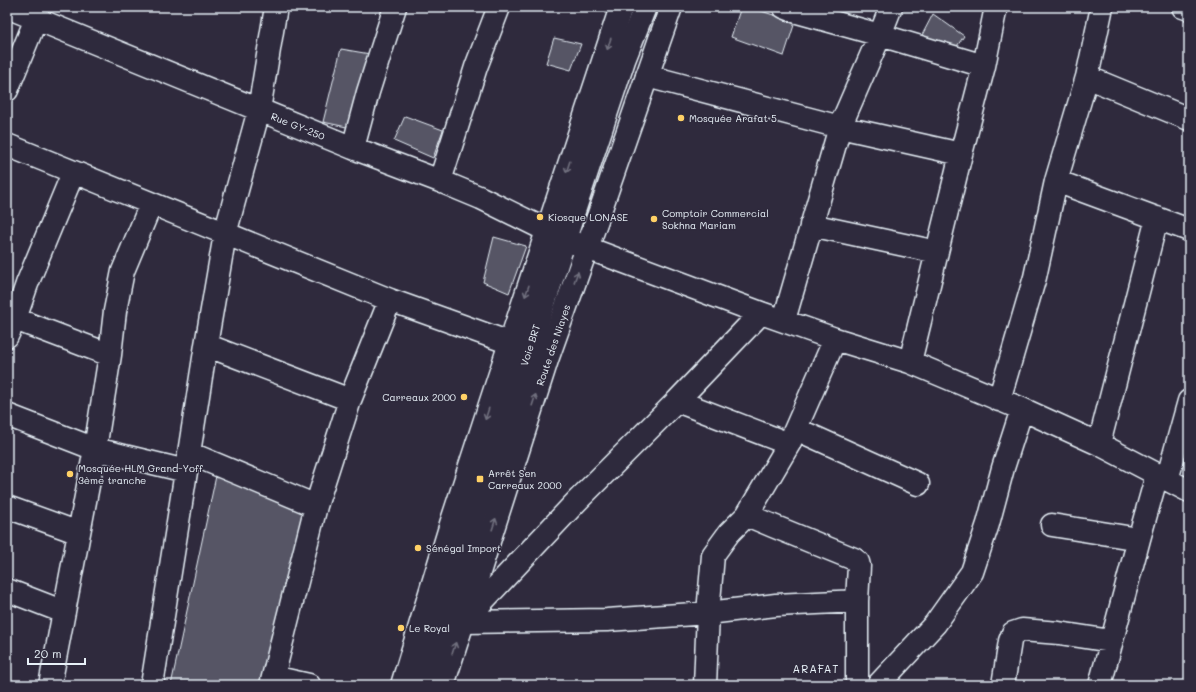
<svg xmlns="http://www.w3.org/2000/svg" width="1196" height="692" font-family="Mali,sans-serif">
<style>
.built{fill:#3b3749}
.building{fill:#575565;stroke:#e8f1f8}
.lines{fill:none;stroke-linecap:round;stroke-linejoin:round}
.minor-casing{stroke:#e8f1f8;stroke-width:25}
.major-casing{stroke:#e8f1f8;stroke-width:25}
.minor{stroke:#2f2a3d;stroke-width:22}
.major{stroke:#2f2a3d;stroke-width:22}
.oneway{stroke:#70707e}
.poi-dot{fill:#ffd166;stroke:#2f2a3d;stroke-width:1.5}
.labels{text-anchor:middle;stroke-width:3;stroke-linejoin:round;paint-order:stroke}
.poi-label{font-size:10px;fill:#e8f1f8;stroke:#2f2a3d;text-anchor:start}
.street-label{font-size:10px;fill:#e8f1f8;stroke:#2f2a3d}
.neighbourhood-label{font-size:11px;letter-spacing:1px;fill:#e8f1f8;stroke:#2f2a3d}
</style>
<rect width="100%" height="100%" fill="#2f2a3d"/>
<filter id="ink" filterUnits="userSpaceOnUse"><feTurbulence type="fractalNoise" baseFrequency=".025" numOctaves="2"/><feDisplacementMap in="SourceGraphic" scale="8" xChannelSelector="R" yChannelSelector="G"/><feConvolveMatrix kernelMatrix="1 2 1 2 8 2 1 2 1" color-interpolation-filters="sRGB"/></filter>
<g filter="url(#ink)">
<path class="built" d="M7,35L17,39L7,63Z"/>
<path class="building" d="M741,7H749L795,22L784,56L731,37Z
M933,14L964,36L955,49L921,37Z
M554,38L581,44L571,70L546,63Z
M341,49L370,54L356,129L323,122Z
M405,116L443,130L433,158L394,141Z
M494,237L526,246L509,293L483,282Z
M216,476L306,507L262,685H171Z"/>
<g class="lines">
<defs>
<path id="minor" d="M7,7L353,148L440,181L481,198L548,231L587,248L761,313L835,339L910,362L1022,409L1099,444L1189,491
M784,7L797,12L880,35L984,66
M1183,7L1189,9
M647,76L840,127L961,154
M1087,77L1189,119
M7,90L36,19
M7,145L390,300L510,343
M353,148L368,92L395,7
M440,181L476,67L499,7
M1056,181L1189,230
M811,225L937,252
M15,319L110,355
M784,320L840,127L880,35L891,7
M7,336L15,319L27,284L73,173
M206,345L350,400
M910,362L961,154L984,66L996,7
M999,400L1035,277L1056,181L1087,77L1102,7
M677,401L789,444
M7,415L95,449L186,471
M796,429L918,484
M1099,444L1157,218
M189,453L316,506
M1167,480L1189,401
M7,507L79,533
M747,515L773,526L854,559L858,562L859,566L857,601V685
M1052,525L1139,539
M7,590L64,612
M463,622L577,501L677,401L761,313
M463,622L607,620L708,613L776,605L857,601
M273,677L309,685
M50,685L95,449L110,355L115,311L123,271L151,204
M152,685L189,453L206,345L225,234L259,110L276,7
M271,685L316,506L350,400L390,300
M422,685L477,509L575,208L624,60L645,7
M705,685L708,613L713,555L729,533L747,515L789,444L835,339
M878,685L935,624L972,572L988,524L1003,468L1022,409
M1003,685L1010,641L1013,633L1022,630L1059,633L1111,641
M1100,685L1139,539L1157,475"/>
<path id="major" d="M402,685L451,524L510,343L621,7
M443,685L548,357L598,217L671,7"/>
</defs>
<use href="#minor" class="minor-casing"/>
<use href="#major" class="major-casing"/>
<use href="#minor" class="minor"/>
<use href="#major" class="major"/>
</g>
<defs><path id="oneway-shaft" d="M-6 0H5M1.5-3L5.5 0L1.5 3" fill="none" stroke-width="1.6" stroke-linecap="round" stroke-linejoin="round"/></defs>
<g class="oneway">
<use href="#oneway-shaft" transform="translate(609 44) rotate(108)"/>
<use href="#oneway-shaft" transform="translate(568 167) rotate(108)"/>
<use href="#oneway-shaft" transform="translate(576 277) rotate(-70)"/>
<use href="#oneway-shaft" transform="translate(527 291) rotate(109)"/>
<use href="#oneway-shaft" transform="translate(534 400) rotate(-72)"/>
<use href="#oneway-shaft" transform="translate(487 414) rotate(108)"/>
<use href="#oneway-shaft" transform="translate(494 524) rotate(-72)"/>
<use href="#oneway-shaft" transform="translate(454 648) rotate(-72)"/>
</g>
</g>
<g class="poi-dot">
<circle cx="681" cy="118" r="4"/>
<circle cx="540" cy="217" r="4"/>
<circle cx="654" cy="219" r="4"/>
<circle cx="464" cy="397" r="4"/>
<circle cx="70" cy="474" r="4"/>
<rect x="476" y="475" width="8" height="8" rx="2"/>
<circle cx="418" cy="548" r="4"/>
<circle cx="401" cy="628" r="4"/>
</g>
<g class="labels">
<g class="poi-label">
<text x="689" y="122">Mosquée Arafat 5</text>
<text x="662" y="217">Comptoir Commercial<tspan x="662" dy="12">Sokhna Mariam</tspan></text>
<text x="548" y="221">Kiosque LONASE</text>
<text x="456" y="401" text-anchor="end">Carreaux 2000</text>
<text x="78" y="472">Mosquée HLM Grand-Yoff<tspan x="78" dy="12">3ème tranche</tspan></text>
<text x="488" y="477">Arrêt Sen<tspan x="488" dy="12">Carreaux 2000</tspan></text>
<text x="426" y="552">Sénégal Import</text>
<text x="409" y="632">Le Royal</text>
</g>
<g class="street-label">
<text transform="translate(298 126) rotate(22)" y="4">Rue GY-250</text>
<text transform="translate(530 345) rotate(-72)" y="4">Voie BRT</text>
<text transform="translate(553 345) rotate(-71)" y="4">Route des Niayes</text>
</g>
<g class="neighbourhood-label">
<text x="816" y="673">ARAFAT</text>
</g>
</g>
<rect width="1196" height="692" fill="none" stroke="#2f2a3d" stroke-width="24"/>
<rect x="12" y="12" width="1172" height="668" fill="none" stroke="#e8f1f8" stroke-width="1.5" filter="url(#ink)"/>
<path d="M28 658v6h57v-6" fill="none" stroke="#e8f1f8" stroke-width="2"/>
<text x="34" y="658" font-size="12" fill="#e8f1f8" stroke="#2f2a3d" stroke-width="3" paint-order="stroke">20 m</text>
</svg>
